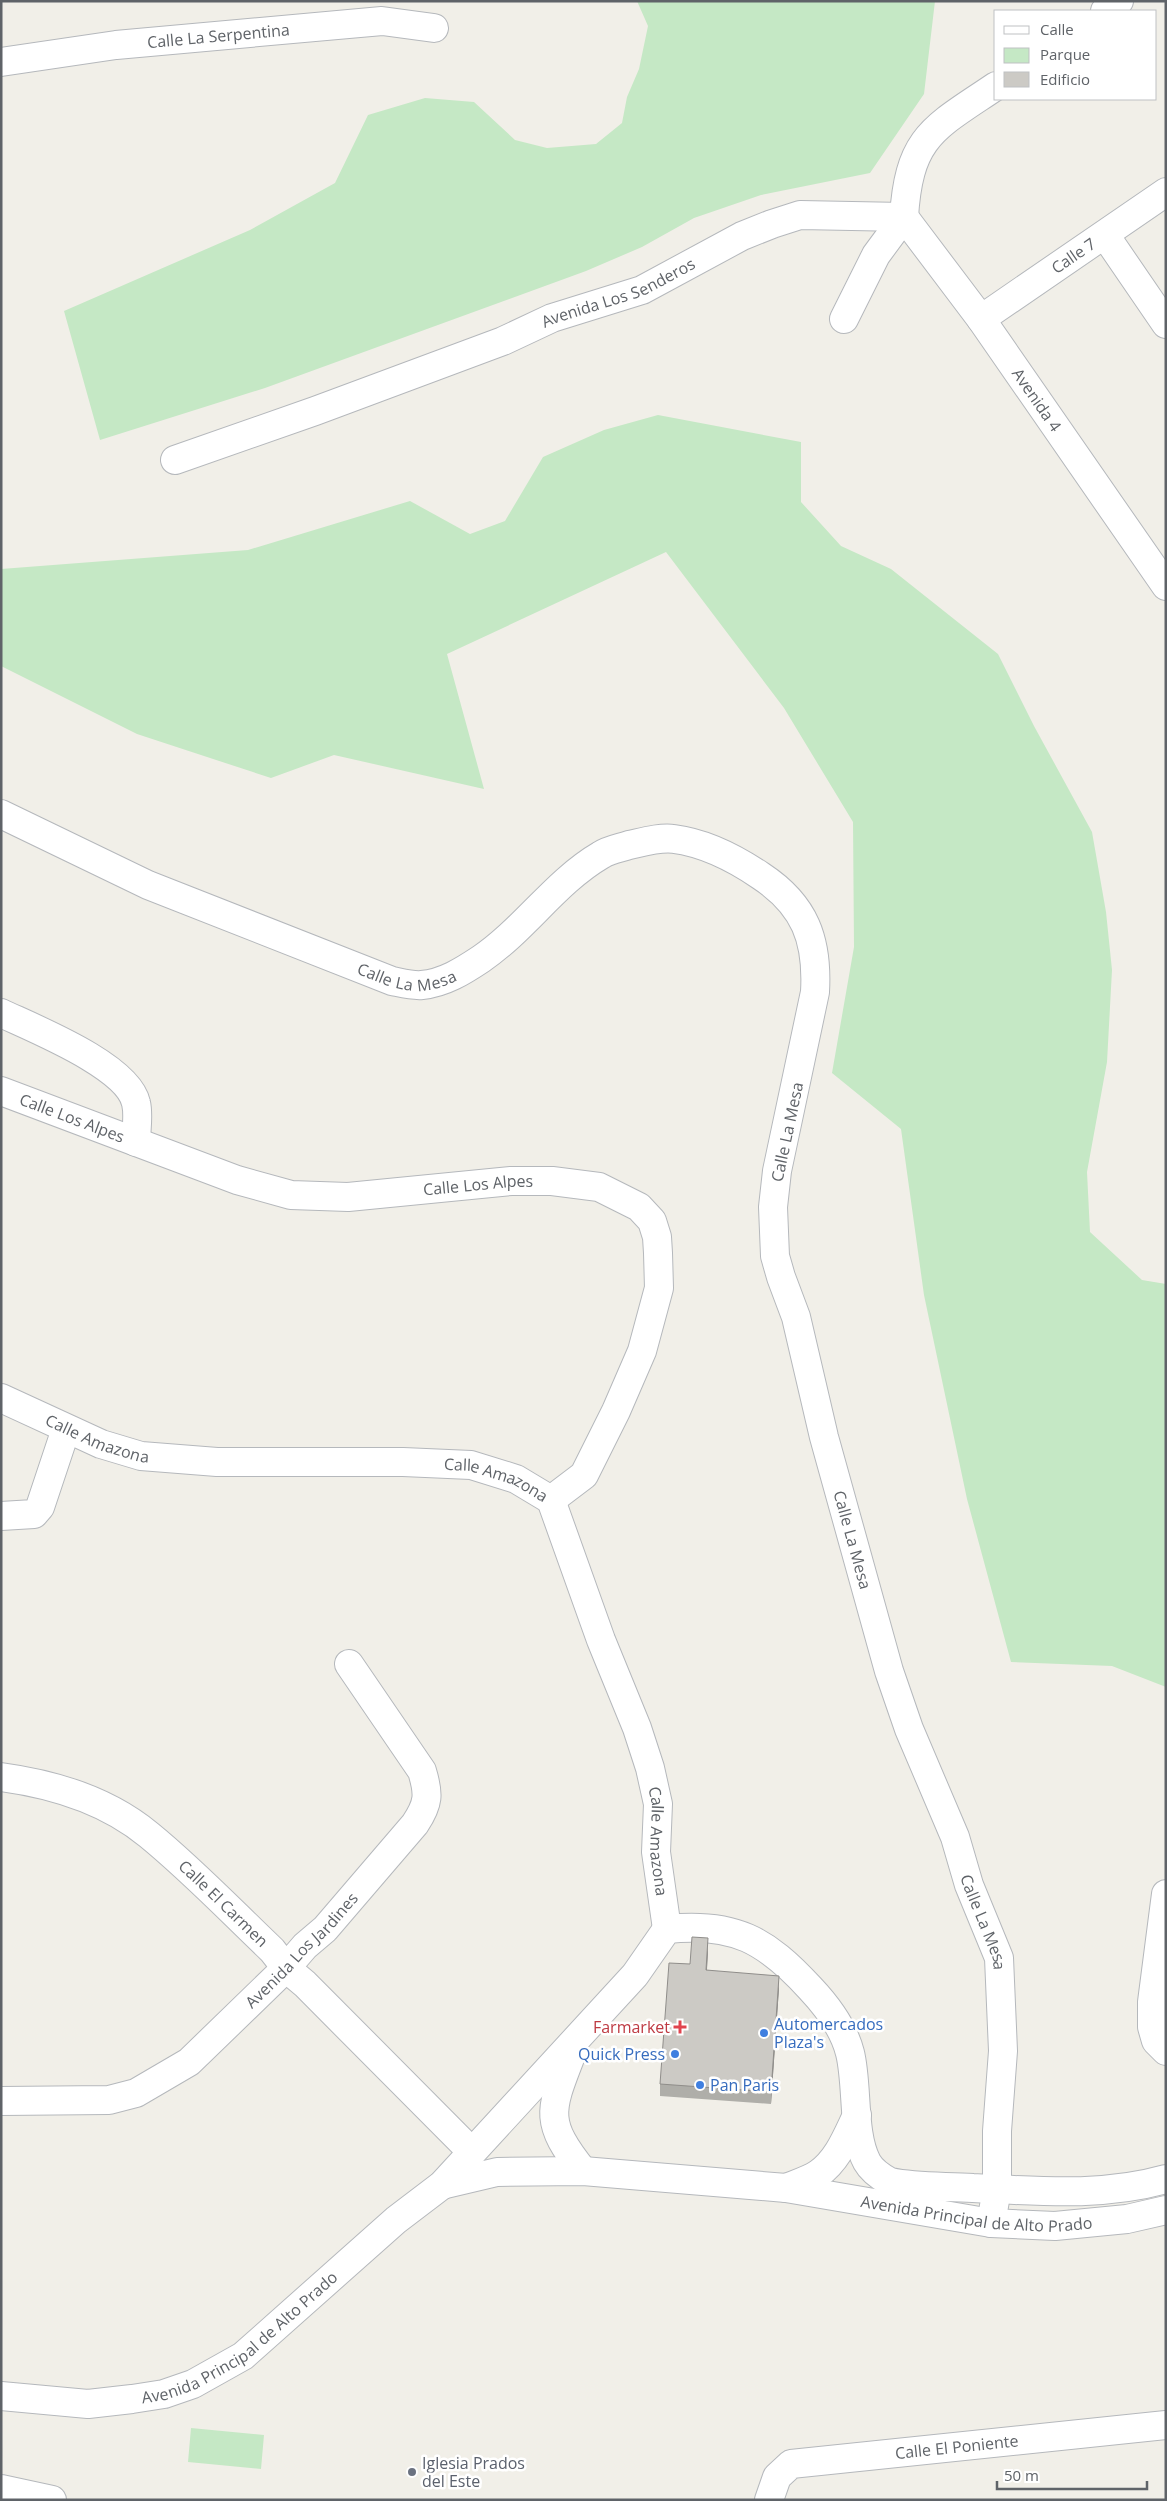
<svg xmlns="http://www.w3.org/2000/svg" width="1167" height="2501" font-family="'Open Sans',sans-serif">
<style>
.green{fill:#c5e8c5}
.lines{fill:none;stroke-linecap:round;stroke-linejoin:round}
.minor-casing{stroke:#b5b8bc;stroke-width:30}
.minor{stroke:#fff;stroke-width:28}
.wall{fill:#afaea9}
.shaded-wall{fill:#8f8d8a}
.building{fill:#cccac5;stroke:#8f8d8a}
.health-dot{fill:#e0444e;stroke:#fff;stroke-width:2}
.shop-dot{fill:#3f7fe0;stroke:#fff;stroke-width:2}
.worship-dot{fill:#6b7280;stroke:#fff;stroke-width:2}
.labels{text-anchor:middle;stroke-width:5;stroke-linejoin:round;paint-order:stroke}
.street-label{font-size:16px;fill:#5f6368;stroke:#fff}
.shop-label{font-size:16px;fill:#366cbe;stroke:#fff;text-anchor:start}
.health-label{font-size:16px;fill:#be3a42;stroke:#fff;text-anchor:end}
.worship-label{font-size:16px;fill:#5b616d;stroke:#fff;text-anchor:start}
</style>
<rect width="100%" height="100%" fill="#f1efe8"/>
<path class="green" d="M637,1H935L924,94L870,173L761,195L694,218L642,247L586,271L265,388L100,440L64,311L250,230L335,183L368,115L425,98L474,102L515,140L547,148L596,144L622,123L627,97L639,69L648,26Z
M658,415L801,442V502L841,546L891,569L998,654L1034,726L1092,832L1106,912L1112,970L1107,1062L1087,1172L1090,1232L1142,1280L1166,1284V1687L1112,1666L1011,1662L967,1499L924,1295L901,1129L832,1073L854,947L853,822L784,708L666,552L447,654L484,789L334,755L271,778L137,734L1,666V569L248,550L410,501L470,534L505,521L543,457L604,430Z
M191,2428L264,2435L261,2469L188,2462Z"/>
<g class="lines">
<defs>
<g id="minor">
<path d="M1105,11L1119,1"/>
<path id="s1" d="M1,62L116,45L382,21L434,28"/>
<path id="s2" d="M904,217L981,319L1166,586"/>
<path d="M904,217C909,136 934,128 996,86"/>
<path d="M1105,235L1166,324"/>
<path d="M844,319L876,255L904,217"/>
<path id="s3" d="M981,319L1166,192"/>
<path id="s4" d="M175,460L315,411L503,341L552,318L642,290L742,236L772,224L800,215L904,217"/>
<path id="s5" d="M1,814L148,885L392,981C402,983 413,986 422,985C444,983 463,971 481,959C525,929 555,882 601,855C608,850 620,848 629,845C643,842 660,837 674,839C705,843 736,859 761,876C805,905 818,940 815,992L777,1171L773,1207L775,1256L781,1277L796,1317L824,1437L889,1671L909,1729L955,1837L969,1885L999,1958L1003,2051L997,2131V2189L991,2223"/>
<path d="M1,1013C35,1029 128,1066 136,1103C139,1115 136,1130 136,1142"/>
<path id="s6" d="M1,1091L237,1180L291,1195L348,1197L511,1181H552L599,1187L639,1207L652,1221L657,1237L658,1253L659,1288L642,1351L616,1411L584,1475L551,1500"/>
<path id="s7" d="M1,1398L101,1444L141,1456L217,1462H403L471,1465L516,1479L551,1500L601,1640L637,1728L650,1768L658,1804L656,1852L667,1929"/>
<path d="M1,1516L34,1514L40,1507L66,1429"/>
<path id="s8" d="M1,1777C53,1784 108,1801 149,1835C192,1870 232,1912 272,1950L286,1968L305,1984L472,2152"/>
<path d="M1166,1894L1152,2002V2027L1156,2041L1166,2051"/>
<path d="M572,2053C550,2110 543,2121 583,2171"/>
<path id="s9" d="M1,2101L109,2100L136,2093L189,2062L286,1968L305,1946L325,1929L415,1824C429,1803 429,1794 422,1771L349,1664"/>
<path id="s10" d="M442,2185L497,2172L583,2171L786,2188L991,2223L1055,2226L1127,2219L1166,2210"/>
<path d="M786,2188C796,2184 809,2180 818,2174C838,2160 847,2136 857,2115"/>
<path id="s11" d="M1,2396L88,2404L132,2399L164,2394L193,2384L243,2356L396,2220L442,2185L635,1975L667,1929C734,1922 766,1940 810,1988C827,2006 844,2029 850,2053C858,2085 852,2134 867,2162C872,2171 881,2177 890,2182C917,2188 946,2186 973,2188C1038,2191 1103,2197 1166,2179"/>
<path d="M1,2489L52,2500"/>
<path id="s12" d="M769,2500L777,2477L791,2464L1166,2425"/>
</g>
</defs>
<use href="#minor" class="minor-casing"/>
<use href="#minor" class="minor"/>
</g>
<path class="wall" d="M708,1951L707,1970L779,1988L771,2104L660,2096V2084L690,1964Z"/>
<path class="shaded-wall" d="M708,1938V1951L706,1983V1970Z
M779,1976V1988L771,2104V2092Z"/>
<path class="building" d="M692,1937L708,1938L706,1970L779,1976L771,2092L660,2084L669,1963L690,1964Z"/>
<path class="health-dot" d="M677.5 2019.5h5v5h5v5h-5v5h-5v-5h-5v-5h5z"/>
<g class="shop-dot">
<circle cx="764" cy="2033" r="5"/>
<circle cx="675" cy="2054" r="5"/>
<circle cx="700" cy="2085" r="5"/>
</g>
<circle class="worship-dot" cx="412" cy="2472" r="5"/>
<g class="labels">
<g class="street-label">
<text dy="6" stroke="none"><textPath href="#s1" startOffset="219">Calle La Serpentina</textPath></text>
<text dy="6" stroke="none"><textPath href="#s3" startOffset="112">Calle 7</textPath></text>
<text dy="6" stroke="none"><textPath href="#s4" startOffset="474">Avenida Los Senderos</textPath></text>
<text dy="6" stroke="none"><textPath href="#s2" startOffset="226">Avenida 4</textPath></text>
<text dy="6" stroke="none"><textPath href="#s5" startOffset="440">Calle La Mesa</textPath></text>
<text dy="6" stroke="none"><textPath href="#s6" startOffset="76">Calle Los Alpes</textPath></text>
<text transform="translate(787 1132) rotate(-78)" y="6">Calle La Mesa</text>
<text dy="6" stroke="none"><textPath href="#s6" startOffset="496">Calle Los Alpes</textPath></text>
<text dy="6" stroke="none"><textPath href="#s7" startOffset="105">Calle Amazona</textPath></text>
<text dy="6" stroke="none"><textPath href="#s7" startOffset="510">Calle Amazona</textPath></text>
<text dy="6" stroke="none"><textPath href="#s5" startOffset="1549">Calle La Mesa</textPath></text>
<text dy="6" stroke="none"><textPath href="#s7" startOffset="930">Calle Amazona</textPath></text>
<text dy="6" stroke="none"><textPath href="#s8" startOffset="262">Calle El Carmen</textPath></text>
<text dy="6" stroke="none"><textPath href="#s5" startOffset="1954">Calle La Mesa</textPath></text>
<text dy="6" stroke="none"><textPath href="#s9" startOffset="356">Avenida Los Jardines</textPath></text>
<text dy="6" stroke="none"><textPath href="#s10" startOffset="539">Avenida Principal de Alto Prado</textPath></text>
<text dy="6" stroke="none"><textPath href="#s11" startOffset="258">Avenida Principal de Alto Prado</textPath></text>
<text dy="6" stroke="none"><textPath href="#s12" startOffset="210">Calle El Poniente</textPath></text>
</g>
<g class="shop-label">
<text x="774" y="2030">Automercados<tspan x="774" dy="18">Plaza's</tspan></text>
<text x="665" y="2060" text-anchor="end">Quick Press</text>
<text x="710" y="2091">Pan Paris</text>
</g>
<g class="health-label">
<text x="670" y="2033">Farmarket</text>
</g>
<g class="worship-label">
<text x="422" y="2469">Iglesia Prados<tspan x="422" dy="18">del Este</tspan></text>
</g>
</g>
<rect width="1167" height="2501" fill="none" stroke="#5f6368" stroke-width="5"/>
<rect x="994" y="10" width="162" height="90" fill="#ffffff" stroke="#bfc1c3"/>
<rect x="1004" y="26" width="25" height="8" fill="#ffffff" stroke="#bfc1c3"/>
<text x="1040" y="35" font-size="15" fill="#5f6368">Calle</text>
<rect x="1004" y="48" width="25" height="15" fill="#c5e8c5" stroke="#bfc1c3"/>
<text x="1040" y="60" font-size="15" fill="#5f6368">Parque</text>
<rect x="1004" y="72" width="25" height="15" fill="#cccac5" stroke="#bfc1c3"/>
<text x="1040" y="85" font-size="15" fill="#5f6368">Edificio</text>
<path d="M997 2481v8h150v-8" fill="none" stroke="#5f6368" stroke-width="2.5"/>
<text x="1004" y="2481" font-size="15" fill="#5f6368" stroke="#ffffff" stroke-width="4" paint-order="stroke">50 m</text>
</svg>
